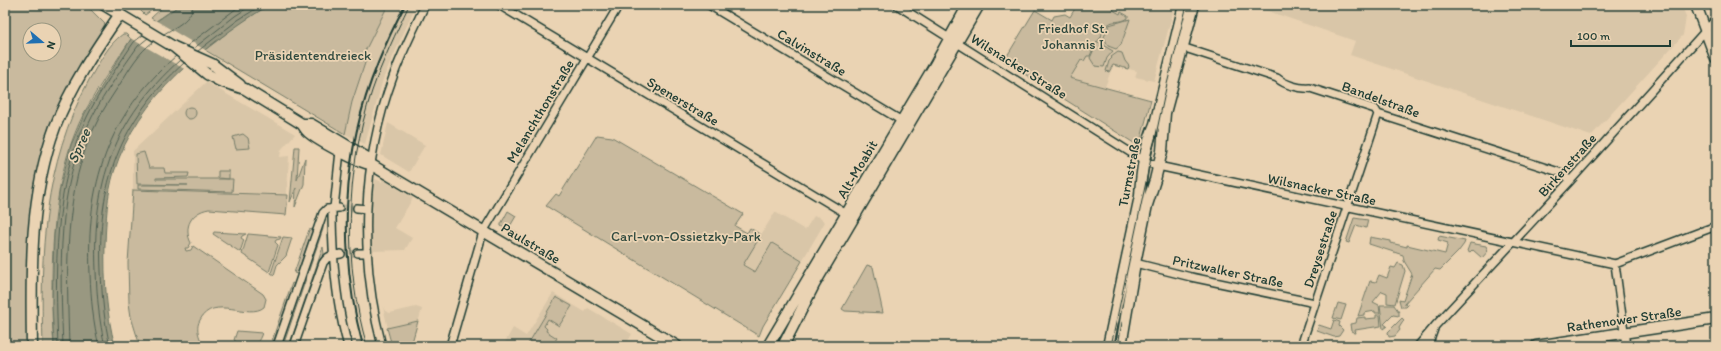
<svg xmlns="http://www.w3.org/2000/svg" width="1721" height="351" font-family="Itim,sans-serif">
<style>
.built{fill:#d9c6a8}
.green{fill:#c9ba9e;stroke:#747c69;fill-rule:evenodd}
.water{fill:#999881;stroke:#687462}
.pier{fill:#ead3b3}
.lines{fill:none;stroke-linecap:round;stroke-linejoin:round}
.shore{stroke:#506153;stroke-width:1}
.street-tunnel{stroke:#c1b59a;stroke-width:7;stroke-dasharray:7 3.5;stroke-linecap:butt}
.street-casing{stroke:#1f3d34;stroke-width:10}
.secondary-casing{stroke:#1f3d34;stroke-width:13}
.street{stroke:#ead3b3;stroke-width:7}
.secondary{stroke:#ead3b3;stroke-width:10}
.tram{stroke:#1f3d34;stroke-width:1}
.rail{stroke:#1f3d34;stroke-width:2}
.labels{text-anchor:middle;stroke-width:3.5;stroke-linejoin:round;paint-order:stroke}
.park-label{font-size:14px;fill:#304a3f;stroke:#ead3b3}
.street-label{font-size:14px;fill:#1f3d34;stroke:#ead3b3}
.water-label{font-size:15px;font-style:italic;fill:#314b40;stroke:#ead3b3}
</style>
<rect width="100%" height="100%" fill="#ead3b3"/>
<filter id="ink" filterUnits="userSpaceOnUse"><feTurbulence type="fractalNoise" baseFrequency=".025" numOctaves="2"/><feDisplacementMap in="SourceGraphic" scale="8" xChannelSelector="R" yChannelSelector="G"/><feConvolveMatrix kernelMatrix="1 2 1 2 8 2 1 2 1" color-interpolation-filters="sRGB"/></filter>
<g filter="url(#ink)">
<path class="built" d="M388,5H416L383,79L365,144L345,134L352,102L367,57L363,55Z
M1115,5H1175L1154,81L1135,77L1137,71L1113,65L1105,87L1070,78Z
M1267,5H1682L1686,17L1683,35L1591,136L1350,55L1355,41L1265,10Z
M206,82L295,134L281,150L280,157L289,156L287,194L133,190V151Z
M388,123L425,145L409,172L381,155Z
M374,179H375L382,182V179L413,198L395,228L412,238L405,250L372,251L371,215Z
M775,212L805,230L814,216L816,217L817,216L825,222L802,261L772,243L755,272L743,264Z
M553,293L585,312L588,308L632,334L628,341L636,346H503L513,328L526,336Z
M383,307L385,311L390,313L416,307L422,309L411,346H392Z"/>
<path class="green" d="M5,5H86L105,24L65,94L43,155L27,346H5ZM30,30H54V54H30Z
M135,5H159L145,15Z
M165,5H180L156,21L151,18Z
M269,5H388L363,55L367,57L352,102L345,134L205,50L240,23Z
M1077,5H1115L1113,10L1120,14L1121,12L1128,16V18C1118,25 1111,17 1104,30H1103L1101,37L1094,46L1090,56H1087L1084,61L1081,60L1070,78L1151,100L1142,135V143L1137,145L1004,61L1035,10L1052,20L1054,16L1065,14L1070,17Z
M1130,19L1121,45L1116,49L1108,46L1104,37L1109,25Z
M123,34H126L131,39C115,63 98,87 84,113C57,166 52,230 52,288C52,308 52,327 54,346H43C40,251 43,166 89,80C98,65 108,44 123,34Z
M1101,40L1106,47L1113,51L1107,58L1104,67L1095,66L1090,58L1096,45Z
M1118,52L1122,53L1125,61L1129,66L1128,69L1113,65L1109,72L1106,71L1109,61L1112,58L1111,57Z
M184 113a6 6 0 1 1 12 0a6 6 0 1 1-12 0Z
M243,134L248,138L250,148L236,149L233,137Z
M597,135L612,137L743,214L735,226L747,233L750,228L761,235L743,265L755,272L772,243L802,261L763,326L759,336L546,206L556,194L559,196Z
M295,147H299L297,180L305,158L304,184L295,207L296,188L290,202Z
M144,152L149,168H164L165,173H189L188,177L156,178V179H229L218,178V171H229V179H233L232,192L138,189V185H188L137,184L136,154Z
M133,190L288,195L286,215L209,209C191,212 183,227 191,243L188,248H185L186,251L191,250L193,246L263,294L266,299L264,307C249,320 213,294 200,320C196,327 198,334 201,341L197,346H140L131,317L129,303L128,263Z
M508,211L516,216L509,228L519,234L517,236L501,226V224Z
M1354,218L1368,220L1366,228L1356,225L1349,243L1346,242Z
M323,220V229L283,346H280Z
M313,229L297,274L294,273L309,230Z
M214,232L246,234L242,236L241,238L244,240L240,252L213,234Z
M248,234L281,237L280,239L276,240L275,242L278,245L269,272L242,254Z
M1439,236L1465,241L1464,244L1458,252L1440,270L1435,269L1404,304L1408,305L1406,307H1401L1399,300L1403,301L1412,274L1404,261L1403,255L1369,244L1370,237L1391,241V243L1407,247V245L1445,254L1448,243L1438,240Z
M283,237L292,238L286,256L277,265L274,275L271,273Z
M1470,243L1486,246L1488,251L1482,258L1473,250L1470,253L1467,251Z
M323,247L324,254L292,346H289Z
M1398,263L1403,265L1405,271L1395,304L1387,303V293L1382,291L1373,302L1379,305L1380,313H1375V311L1364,313V315L1358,316L1370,281L1376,282L1379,275L1387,278L1391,267L1395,268Z
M867,265L873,267L883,313L845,311L842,309Z
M292,283L294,284L272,346H270Z
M556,297L572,306L559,326L548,319L544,326L547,329L546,331L557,338L552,346H527Z
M1338,303L1346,305L1341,320L1333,318Z
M1380,305H1394L1399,312V316L1393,315L1384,324L1387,326L1383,329Z
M1376,315H1380L1381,326L1355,330L1356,333H1355L1351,331L1350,324L1356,323L1357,318L1365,317V319L1376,318Z
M1402,318L1404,320L1399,328L1400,330L1395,336L1389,337L1388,332Z
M1334,320L1340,322L1339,326L1343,330L1339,336L1334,337L1317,331L1319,325L1331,329Z
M418,321L411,346H392L387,328Z
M237,331L262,333C256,350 248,351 234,340Z"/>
<path class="water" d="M180,5H269C205,45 138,96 114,172C107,195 106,220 105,244C104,279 106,312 115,346H54L52,303L54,236L60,188L71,145L85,113L131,39Z"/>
<path class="pier" d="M155,20L207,51L186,70L130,38Z"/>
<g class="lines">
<path class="shore" d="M164,34C175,27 192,20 193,5
M187,46L241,5
M193,49L235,16L252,5
M198,51L238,20L262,5
M58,346C55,269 53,187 87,117C100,90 118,66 134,42L143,35
M63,346C60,271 56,186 92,117C105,92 122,69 138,46L148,38
M69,346C67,272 62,188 98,120C104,108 112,96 120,84C130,68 138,53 153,42
M99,346C93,322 91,299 90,274C86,185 107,116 176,56
M105,346C99,321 97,297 96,271C92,183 114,119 180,60
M110,346C104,321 102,297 101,271C97,184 119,122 184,63"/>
<path class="street-tunnel" d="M339,208H357
M341,254L358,253"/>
<defs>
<path id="street" d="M499,5L850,216
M709,5L902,121
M897,5L1144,161L1158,166L1615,264L1716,226
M1182,47L1277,78C1285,85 1300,89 1310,88L1375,109L1378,114L1562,173L1570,181
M332,208C332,255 335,301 348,346
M334,208L340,151
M357,208L367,209
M358,253H367
M1135,263L1191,277L1315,303
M1615,264L1626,346
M277,346L323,213L327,209L339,208
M294,346L323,263C328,255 332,255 341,254
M382,346C359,258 361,163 393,77C402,52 414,29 425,5
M450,346L483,232L619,5
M1301,346L1378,114
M1418,346L1435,326L1570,181L1716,19
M1428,346L1434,329"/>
<path id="secondary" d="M104,5L174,47L212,64L240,85
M1696,5L1716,59
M174,47L207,74L220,81L245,89L302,124H311L366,157L370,164
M302,124C304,126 305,130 308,132C317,140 359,163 370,164L677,346
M32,346C31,273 29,197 55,127C71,86 95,50 120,14
M768,346L936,63L968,5
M783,346L814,285L979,5
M1108,346L1140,196C1141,172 1145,147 1155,124L1184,5
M1121,346L1135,263L1147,205L1155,180L1162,151L1165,113L1194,5
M1536,346L1716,319"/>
</defs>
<use href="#street" class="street-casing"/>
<use href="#secondary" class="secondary-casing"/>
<use href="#street" class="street"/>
<use href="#secondary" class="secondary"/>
<path class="tram" d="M367,346C343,265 345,172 372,91C382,62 396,33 409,5
M1111,346L1166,88L1187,5
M1118,346L1122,322"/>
<path class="rail" d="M363,346C338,253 341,153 378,63C386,43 395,24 405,5"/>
</g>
</g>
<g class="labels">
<g class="park-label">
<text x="1073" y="33">Friedhof St.<tspan x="1073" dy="16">Johannis I</tspan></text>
<text x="313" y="60">Präsidentendreieck</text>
<text x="686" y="241">Carl-von-Ossietzky-Park</text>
</g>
<g class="street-label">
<text transform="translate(812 52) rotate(31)" y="5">Calvinstraße</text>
<text transform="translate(1019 66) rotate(32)" y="5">Wilsnacker Straße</text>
<text transform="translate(1381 99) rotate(20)" y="5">Bandelstraße</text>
<text transform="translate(683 101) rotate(31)" y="5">Spenerstraße</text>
<text transform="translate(540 111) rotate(-59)" y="5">Melanchthonstraße</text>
<text transform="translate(1567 165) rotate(-48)" y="5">Birkenstraße</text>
<text transform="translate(857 169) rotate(-59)" y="5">Alt-Moabit</text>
<text transform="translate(1129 172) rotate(-79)" y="5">Turmstraße</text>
<text transform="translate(1322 189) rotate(12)" y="5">Wilsnacker Straße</text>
<text transform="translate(531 243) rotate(31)" y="5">Paulstraße</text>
<text transform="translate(1320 249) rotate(-72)" y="5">Dreysestraße</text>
<text transform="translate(1228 271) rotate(12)" y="5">Pritzwalker Straße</text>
<text transform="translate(1624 319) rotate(-8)" y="5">Rathenower Straße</text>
</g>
<g class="water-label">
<text transform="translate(79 146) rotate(-66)" y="5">Spree</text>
</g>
</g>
<rect width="1721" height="351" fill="none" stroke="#ead3b3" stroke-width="20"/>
<rect x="10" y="10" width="1701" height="331" fill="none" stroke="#1f3d34" stroke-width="1.5" filter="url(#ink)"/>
<g transform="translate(42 42) rotate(109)"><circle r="19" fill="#ead3b3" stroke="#999780"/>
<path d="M0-3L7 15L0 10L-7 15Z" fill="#1f6fb2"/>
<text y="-6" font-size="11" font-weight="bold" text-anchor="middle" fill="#1f3d34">N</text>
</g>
<path d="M1571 40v6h99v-6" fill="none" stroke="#1f3d34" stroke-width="2"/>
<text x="1577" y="40" font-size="12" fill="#1f3d34" stroke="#ead3b3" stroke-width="3" paint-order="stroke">100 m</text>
</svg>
